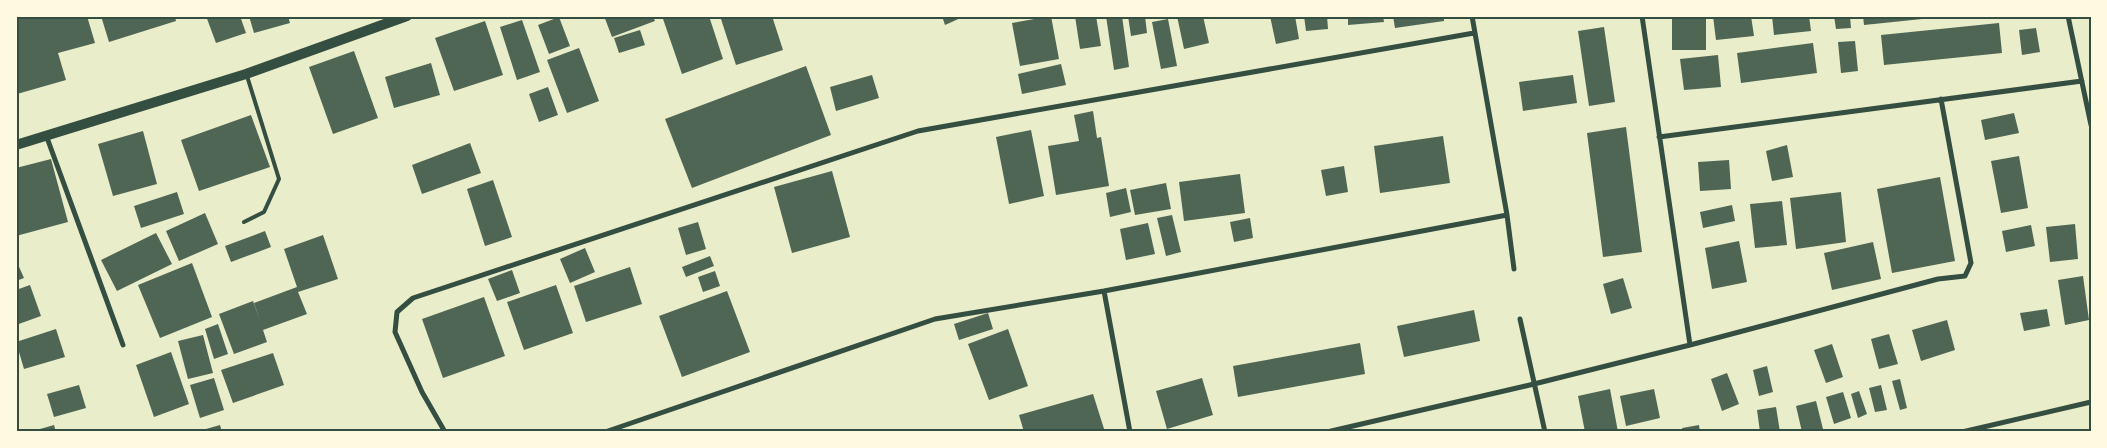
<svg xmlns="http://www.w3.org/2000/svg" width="2107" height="448" font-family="Figtree,sans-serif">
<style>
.building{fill:#4f6655}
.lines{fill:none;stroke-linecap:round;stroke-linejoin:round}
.service{stroke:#344e41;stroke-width:4}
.minor{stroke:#344e41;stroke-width:5}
.secondary{stroke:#344e41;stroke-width:10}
.neatline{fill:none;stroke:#344e41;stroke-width:2}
</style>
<rect width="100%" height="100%" fill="#e9edc9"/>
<path class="building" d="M16,16H87L95,43L58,53L66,80L17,94Z
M101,16H175L176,21L109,42Z
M206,16H240L246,33L216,43Z
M249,16H288L290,23L254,33Z
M604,16H653L655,21L612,37Z
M662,16H709L723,59L682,74Z
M720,16H772L783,50L736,65Z
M942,16H965L945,25Z
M1051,16L1059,59L1020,66L1012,23Z
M1075,16H1096L1101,46L1080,49Z
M1106,16H1122L1129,67L1114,70Z
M1128,16H1145L1147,33L1131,36Z
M1177,16H1203L1209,43L1184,49Z
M1270,16H1295L1299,39L1276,44Z
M1304,16H1327L1328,29L1306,31Z
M1348,16H1383L1384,22L1348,25Z
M1393,16H1444V21L1395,28Z
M1672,16H1706V50H1672Z
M1713,16H1751L1754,36L1716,40Z
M1772,16H1809L1811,31L1774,35Z
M1834,16H1850L1851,28L1836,29Z
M1863,16H1932V18L1864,25Z
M559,17L570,46L549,54L538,25Z
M1168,19L1177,66L1161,69L1152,22Z
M522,20L540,72L517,80L500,27Z
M485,21L503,75L454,91L435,38Z
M1999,23L2002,53L1884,65L1881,35Z
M1604,27L1615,102L1589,106L1578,31Z
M2036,28L2040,52L2022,55L2019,30Z
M640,30L645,45L619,53L614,38Z
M1855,41L1858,71L1841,73L1838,42Z
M1813,43L1817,73L1741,83L1737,53Z
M579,48L599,101L567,113L547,60Z
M354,51L378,118L333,134L309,67Z
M1718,55L1721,87L1684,90L1680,59Z
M431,63L440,95L394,108L385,77Z
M1061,64L1066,85L1022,94L1018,74Z
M806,66L831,135L692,188L665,119Z
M872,75L879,98L836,111L830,87Z
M1573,75L1577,103L1523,111L1519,82Z
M548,87L558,115L539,122L529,94Z
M1093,111L1097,138L1101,137L1109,186L1056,195L1048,146L1079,141L1074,115Z
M2014,113L2019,133L1985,140L1981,120Z
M251,115L270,167L199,191L181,140Z
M1626,127L1642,252L1603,257L1587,133Z
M1031,130L1044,196L1009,204L996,137Z
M143,131L157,184L113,196L98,144Z
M1443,136L1450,183L1380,193L1374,146Z
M470,143L481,173L422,194L412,165Z
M1787,145L1793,177L1772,181L1766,151Z
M2019,156L2028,208L2001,213L1991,161Z
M51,159L68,222L16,236V168Z
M1729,160L1731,189L1700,191L1698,162Z
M1344,166L1348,192L1326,196L1321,170Z
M832,171L850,237L792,253L774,187Z
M1240,174L1245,213L1184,221L1179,182Z
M1940,177L1955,261L1892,273L1877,189Z
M493,180L512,237L485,246L467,189Z
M1166,183L1171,209L1135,215L1130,190Z
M1126,188L1131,212L1110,217L1106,193Z
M177,192L184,214L141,228L134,206Z
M1841,192L1846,242L1796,249L1790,198Z
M1782,201L1787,245L1755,248L1750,204Z
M1732,205L1735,221L1703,228L1700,212Z
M205,213L218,244L179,261L166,231Z
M1172,215L1181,252L1166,256L1157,218Z
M1250,218L1253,238L1234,242L1230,222Z
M698,222L706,249L686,255L678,228Z
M1148,223L1155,254L1126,260L1120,229Z
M2075,224L2078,259L2050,262L2046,227Z
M2031,225L2035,246L2006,252L2002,231Z
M265,231L271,247L231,262L225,246Z
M156,233L172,264L117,291L101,260Z
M323,235L338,279L298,292L307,314L263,330L267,342L234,354L219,314L253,301L260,320L254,303L297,287L284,249Z
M1739,241L1747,282L1712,289L1705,248Z
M1873,242L1881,279L1832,290L1824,253Z
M585,248L595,272L570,283L560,259Z
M710,256L714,266L686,277L682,267Z
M16,260L24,278L16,281Z
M192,263L212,317L160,338L138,285Z
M630,267L642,304L586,322L574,286Z
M512,270L520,293L497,301L488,279Z
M715,271L720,286L703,292L698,277Z
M2083,276L2089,320L2065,325L2058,280Z
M1623,278L1632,308L1611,314L1603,284Z
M30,285L41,316L16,325V290Z
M556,285L573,333L524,350L507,302Z
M727,291L750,352L682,377L659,316Z
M484,297L505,356L443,378L422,319Z
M2047,309L2050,326L2024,331L2020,313Z
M1474,310L1480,341L1404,357L1397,326Z
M988,313L993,329L959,340L954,324Z
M1947,320L1955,350L1921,361L1912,330Z
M218,324L228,354L214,359L205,329Z
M56,329L65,357L24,369L16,342Z
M1008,329L1028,386L989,400L968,344Z
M1889,334L1898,364L1879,369L1871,339Z
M203,335L213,373L188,379L178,341Z
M1360,343L1365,374L1238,397L1233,366Z
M1832,344L1843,377L1826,383L1814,350Z
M171,352L189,404L154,417L136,365Z
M273,353L284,385L233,403L221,370Z
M1767,366L1773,392L1759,396L1753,370Z
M1727,373L1739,404L1722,411L1711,379Z
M214,378L224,410L200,418L190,385Z
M1202,378L1213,415L1167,429L1156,391Z
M1900,379L1907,408L1900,410L1892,381Z
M79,385L86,408L54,417L47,394Z
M1881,385L1887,410L1875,412L1869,388Z
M1610,389L1618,432H1585L1578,396Z
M1654,389L1660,418L1626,426L1620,396Z
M1859,391L1867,414L1858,418L1851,394Z
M1843,392L1851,418L1834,424L1826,397Z
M1093,394L1105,432H1024L1019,415Z
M1816,401L1823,429L1802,432L1796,406Z
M1776,407L1780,432H1760L1757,410Z
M54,425L56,432H33V431Z
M220,425L222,432H199V431Z
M1699,425L1700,432H1683L1682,428Z"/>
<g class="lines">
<path class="service" d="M244,222L264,212L279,179L247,76"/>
<path class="minor" d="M1472,16L1507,215L1514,269
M1642,16L1690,345
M2068,16L2091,125
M46,135L123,345
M1659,137L2082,81
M1104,291L1130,432
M1520,319L1545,432
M445,432L422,392L395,332L397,312L413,298L918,131L1474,33
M605,432L935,319L1104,291L1507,215
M1327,432L1534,384L1690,345L1938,279L1965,276L1971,263L1941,99
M1962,432L2091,402"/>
<path class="secondary" d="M16,145L246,74L407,16"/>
</g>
<rect width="2107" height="448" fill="none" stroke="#fefae0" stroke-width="35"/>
<rect x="18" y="18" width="2072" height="412" class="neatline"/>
</svg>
